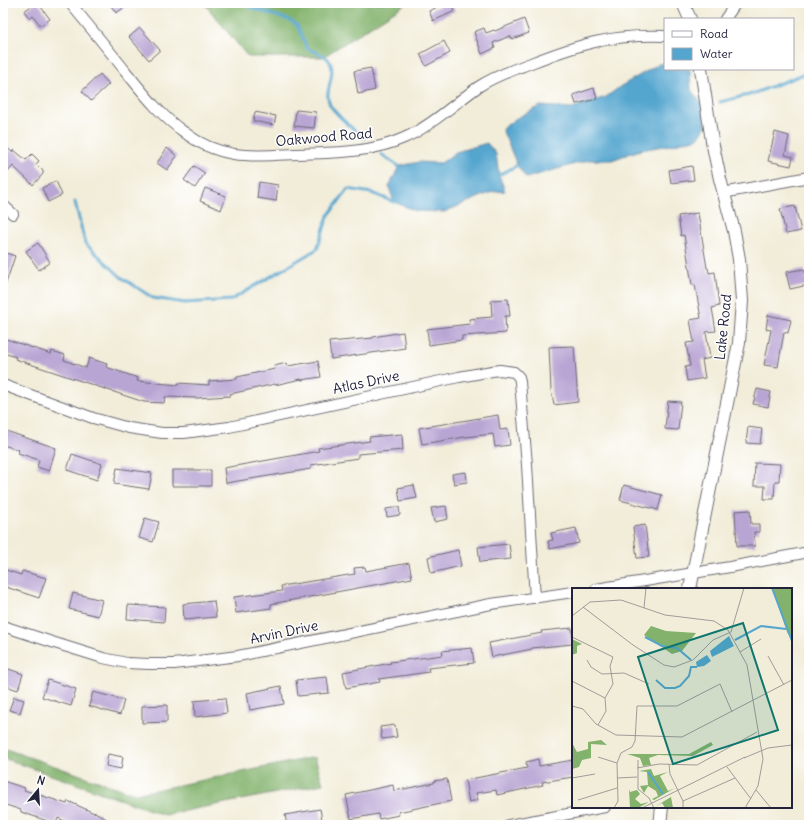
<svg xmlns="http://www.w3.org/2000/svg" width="812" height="828" font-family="Delius,sans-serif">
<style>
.forest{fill:#82b26c;stroke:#526a54}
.water{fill:#55a6cf;stroke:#3c6485}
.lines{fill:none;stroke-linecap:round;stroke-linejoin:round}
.stream{stroke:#55a6cf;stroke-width:3}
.building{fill:#b9a5d4}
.minor-casing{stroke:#6b6972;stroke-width:12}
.tertiary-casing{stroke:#6b6972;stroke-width:14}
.minor{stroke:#fff;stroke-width:10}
.tertiary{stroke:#fff;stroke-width:12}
.labels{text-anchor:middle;stroke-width:3;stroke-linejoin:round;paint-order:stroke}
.street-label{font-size:14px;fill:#22223b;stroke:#fff}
.inset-river{fill:none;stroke:#55a6cf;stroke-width:2}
.inset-road{fill:none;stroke:#9f9c9a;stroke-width:1}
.view{fill:#0f766e;fill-opacity:0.15;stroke:#0f766e;stroke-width:2}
.inset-edge{fill:none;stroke:#22223b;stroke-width:2}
</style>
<rect width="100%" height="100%" fill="#fff"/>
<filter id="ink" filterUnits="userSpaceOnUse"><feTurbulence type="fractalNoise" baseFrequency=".025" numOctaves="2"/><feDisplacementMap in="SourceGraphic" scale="8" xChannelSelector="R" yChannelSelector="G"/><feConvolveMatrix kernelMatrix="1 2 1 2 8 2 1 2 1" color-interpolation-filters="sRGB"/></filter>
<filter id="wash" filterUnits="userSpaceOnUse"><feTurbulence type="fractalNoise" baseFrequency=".012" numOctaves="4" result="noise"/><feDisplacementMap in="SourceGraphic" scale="16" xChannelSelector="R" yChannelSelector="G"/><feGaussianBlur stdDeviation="0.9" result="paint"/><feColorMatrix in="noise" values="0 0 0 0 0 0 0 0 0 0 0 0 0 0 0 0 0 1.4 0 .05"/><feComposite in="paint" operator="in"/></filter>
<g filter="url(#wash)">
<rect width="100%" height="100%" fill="#f2edd9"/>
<path class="forest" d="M204,3H407L323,57H248Z
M3,748L135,794L315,757L323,784L164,815L3,758Z"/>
<path class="water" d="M665,63V69H689L690,70L691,90L703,106L706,126L698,138L671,145L640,150L612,160H589L526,178L517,165L502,129L515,119L540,106L571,108L606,97L621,86L659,64Z
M487,143L496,154L499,175L505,191L492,192L444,212L416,211L394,202L389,187L399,166L419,162L441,163L456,152Z"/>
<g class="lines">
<path class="stream" d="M244,3L249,7L289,20L297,25L307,48C313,52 322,53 327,58C340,71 322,91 330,105C337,116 354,130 364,138
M720,102L752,94L809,72
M381,154L400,167
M496,175H499L520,164
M75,202L85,243L121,277L153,298L185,303L231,300L317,249L328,216L348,189L372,193L394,202L398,201"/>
</g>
<g id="blocks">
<path class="building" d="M36,3H38L50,19L41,26L33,16L30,19L24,11Z
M109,3H131L116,13Z
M446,3H451L455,11L433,21L429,11Z
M524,19L529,33L512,39L510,36L493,43L495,48L482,54L474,32L484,28L486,33L494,30L495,31Z
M140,28L160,50L149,60L129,37Z
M444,41L450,53L426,66L420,54Z
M371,68L375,90L358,94L354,71Z
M100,74L109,84L91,101L82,91Z
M594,88L597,99L576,104L573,95Z
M296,110L316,112L314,128L294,126Z
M255,112L276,116L274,125L253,121Z
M775,132L789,136L785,155L793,157L791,166L768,161Z
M3,144L12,152L14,150L26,160L32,154L39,161L36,164L43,171V174L33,185L13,166L3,178Z
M167,148L177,156L167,170L157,163Z
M194,166L205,173L195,188L184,180Z
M692,166L694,180L671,183L669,170Z
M56,181L62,195L48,202L42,188Z
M259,182L278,185L276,201L257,198Z
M205,188L226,196L221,210L200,201Z
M795,206L801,231L786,234L780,209Z
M698,213L707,268H708L709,273L715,272L719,306L712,308L716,331L706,332L710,358L702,360L705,378L687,381L685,367L690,366L686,343L694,342L690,320L701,318L695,285H692L684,235L681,236L678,216Z
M38,243L50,262L39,270L26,251Z
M3,252L15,256L5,286H3Z
M804,269L808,285L790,289L786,272Z
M508,299L510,316H505L506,333L462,336V340L429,345L427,329L470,324L469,319L492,317L491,300Z
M768,315L791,320L788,333L784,332L778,367L764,365L771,330L766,329Z
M403,332L405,348L331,359L329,342L373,338V337Z
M3,338L51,354L52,351L65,355L64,360L86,368L89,358L107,364L106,367L138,378L137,381L178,385V383L209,385V381L237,379V377L275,369L274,366L287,363L288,366L318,361L321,377L301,380V379L275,385V384L230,394V396L197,398L165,397L164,403L144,402L15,359L16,357L3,353Z
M574,346L578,402L554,405L551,390L549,347Z
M757,389L771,392L768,407L753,404Z
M668,401L681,402L678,430L665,429Z
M498,415L500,430L508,429L510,445L495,447L493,434L465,437L422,444L419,428Z
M748,427L762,429L760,444L746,443Z
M3,430L56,448L49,471L37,467L39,460L18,453L19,450L3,445Z
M402,434L403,450L358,454V458L311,465V469L226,483L224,468L319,451L318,448L370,441L369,437Z
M72,454L102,464L97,480L67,470Z
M755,463L780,464L779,481H775L774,499H764L765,486H754Z
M117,468L152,473L149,489L114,484Z
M172,470H211V486H172Z
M466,472L467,482L454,484L452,474Z
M414,485L417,498L400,501L398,488Z
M624,485L662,495L658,510L620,500Z
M446,506L448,519L434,522L431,508Z
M399,507L400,515L387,517L386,509Z
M750,510L751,524H759V532H754L755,546H737L735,511Z
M145,518L159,522L153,542L139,538Z
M645,525L649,557L637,558L633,527Z
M576,528L579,543L550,549L548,541L553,540L551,533Z
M509,544L511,559L480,562L478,547Z
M458,550L461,566L431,573L428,557Z
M409,563L412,578L271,604V608L236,613L234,597L282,591L281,586L355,574L354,568L365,567L366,571Z
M6,570L21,575L22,571L46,578L39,598L3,586V581Z
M73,593L102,600L98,616L69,609Z
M214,601L216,617L184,620L183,604Z
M128,605L165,607L164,622L127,619Z
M572,628L573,644L532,648V649L492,657L489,643L542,633L541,631Z
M472,648L474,663L428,668L429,672L379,679L380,682L346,688L343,672L391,663L390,662L443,655L442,651Z
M3,667L23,674L18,690L3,685Z
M327,677L329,693L298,696L296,680Z
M48,680L76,689L71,706L42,697Z
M281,686L284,704L250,710L247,693Z
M93,692L124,700L120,715L89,706Z
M14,697L24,700L20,713L9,710Z
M225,698L227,713L195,717L194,701Z
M167,705V722L142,723V706Z
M395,725L397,737L382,739L380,727Z
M108,754L123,757L121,769L106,766Z
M538,759L539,766L573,760V777L542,782L543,785L497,795L496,790L476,793L478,800L469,802L465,780L527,768L526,762Z
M447,779L451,801L398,812L399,815L379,819L378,814L351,819L346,795L393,785L394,791L434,783V781Z
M3,781L25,788L24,790L49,798L67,804L68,801L94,813L95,812L116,825H74L58,818L56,824L21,812V810L3,804Z
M320,809L323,825H287L285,815Z"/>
</g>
</g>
<g filter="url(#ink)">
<use href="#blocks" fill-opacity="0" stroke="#6b6972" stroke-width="1"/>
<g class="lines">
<defs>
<path id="minor" d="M70,3C89,26 108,49 127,73C144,94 161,116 184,132C198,143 216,151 234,154C254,157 275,155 296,154C332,153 371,153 404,138C431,126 454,104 478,87C494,76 513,70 531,63C580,44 612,34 665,36
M725,19L736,3
M723,193L809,177
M3,205L13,214
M3,385L93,418L129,428L162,433H184L229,427L459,377L492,371L500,370L514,372L519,377L520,382L527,465L535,598
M596,589L730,567L809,552
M3,626L58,644L103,658L127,663L149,664H174L238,656L491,604L573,592
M509,825L605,807"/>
<path id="tertiary" d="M683,3L690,19
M690,589L739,343L742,301L739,259L734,231L720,179L712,141L701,69
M660,825L662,807"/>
</defs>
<use href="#minor" class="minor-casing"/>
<use href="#tertiary" class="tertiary-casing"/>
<use href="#minor" class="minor"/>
<use href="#tertiary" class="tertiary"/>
</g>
</g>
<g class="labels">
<g class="street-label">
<text transform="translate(324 137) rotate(-5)" y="5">Oakwood Road</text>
<text transform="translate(723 327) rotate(-84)" y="5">Lake Road</text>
<text transform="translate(366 382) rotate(-12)" y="5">Atlas Drive</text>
<text transform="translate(284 632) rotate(-12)" y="5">Arvin Drive</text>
</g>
</g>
<g transform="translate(572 588)">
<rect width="220" height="220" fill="#f2edd9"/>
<path d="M200,0H220V53L215,44ZM79,38L94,43L124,45L110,63L100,66L72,47ZM0,51L10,56L5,58V65L0,67ZM29,152L35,157L19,156V170L10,172L7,179L0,181V155L5,164L16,161V154ZM139,154L141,157L121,168L86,167L77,170L79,177L71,178L68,170L55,166H117ZM79,181L82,188L96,184L88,188L96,203L103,200L82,212L80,211L86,208L84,203L76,198L72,205L68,198L76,197L75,184L67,183ZM57,201L58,204L65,202L68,206L63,211L69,216L77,214L66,220H58ZM99,209L101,220H93L90,215L84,218Z" fill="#82b26c"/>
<path d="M157,48L162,58L140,69L138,63ZM135,67L139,73L132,78L125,79L124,74Z" fill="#55a6cf"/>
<path class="inset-river" d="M200,0L220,53M73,49L90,58L105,60L119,72M163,52L189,38L214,41M84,92L93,100H103L108,98L117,88L119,79H125M76,184L91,206"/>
<path class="inset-road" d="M11,19L61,57L92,77L102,79L121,72L141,52L159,44L172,0M72,20L74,0M0,28L18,14L49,12L93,27L142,33L156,42L175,77L191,171L186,198L173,220M0,49L41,69L38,78L41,96L33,110L34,123L26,137M168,64L189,51M196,68L212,97M15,72L19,79L30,86L52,85L77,96M0,93L33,110M0,118L11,121L24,136L44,147L110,149L220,92M26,169L45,175M172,170L196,160L220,157M66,172V201L77,210L82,220M97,176L98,186L111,213V220M155,179L179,211M65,180L87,176L125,177L185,144M0,190L23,186M45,190L65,189M184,202L199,220M6,212L45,200M111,213L163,190M42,220L46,213L45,175L49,165L60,159L63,153L65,118H105L148,96L160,124M70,220L173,169"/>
<path class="view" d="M171,35L206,142L101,176L66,69Z"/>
<rect width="220" height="220" class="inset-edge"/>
</g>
<rect width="812" height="828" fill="none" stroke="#fff" stroke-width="16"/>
<rect x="664" y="18" width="130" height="52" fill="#ffffff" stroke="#a7a7b1"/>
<rect x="672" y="31" width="20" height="6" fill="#ffffff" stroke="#a7a7b1"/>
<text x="700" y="38" font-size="12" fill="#22223b">Road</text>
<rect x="672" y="48" width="20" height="12" fill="#55a6cf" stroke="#a7a7b1"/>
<text x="700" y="58" font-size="12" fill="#22223b">Water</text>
<g transform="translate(38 790) rotate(18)" stroke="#ffffff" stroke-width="3" paint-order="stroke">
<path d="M0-3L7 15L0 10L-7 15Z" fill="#22223b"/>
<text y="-6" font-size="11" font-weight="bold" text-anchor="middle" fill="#22223b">N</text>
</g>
</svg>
